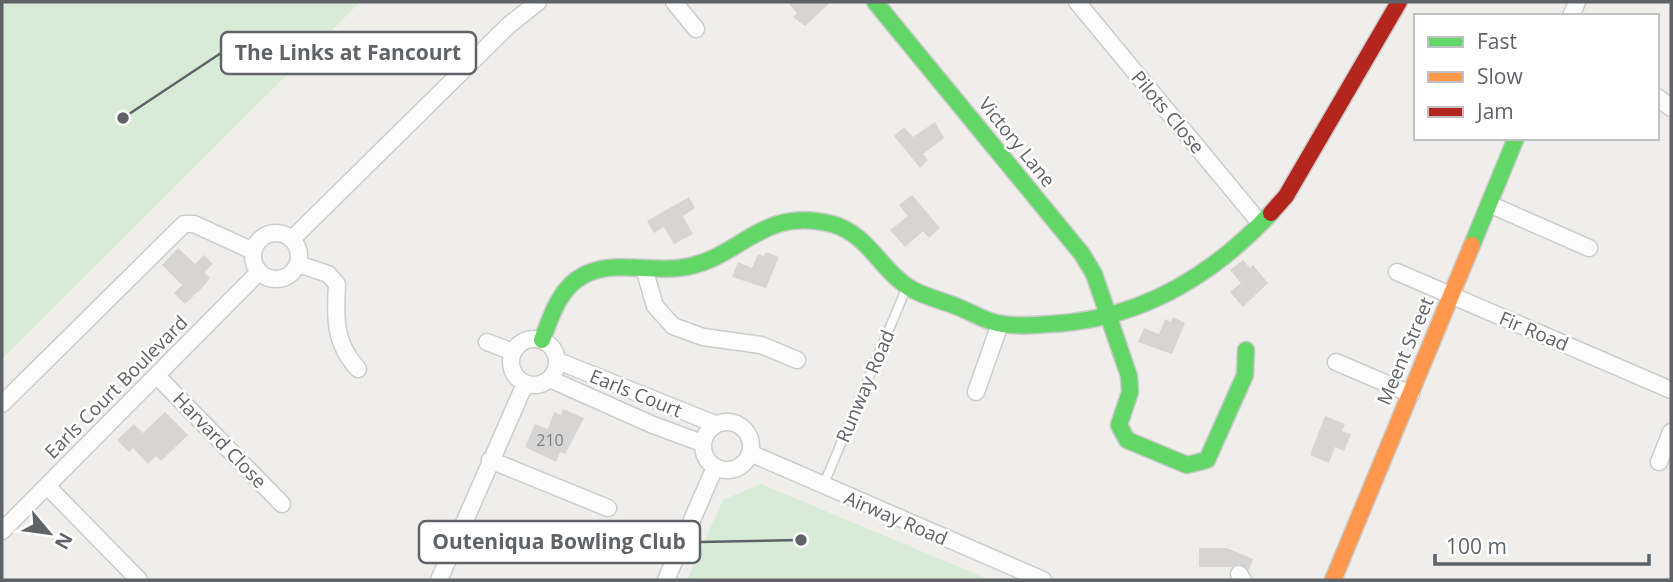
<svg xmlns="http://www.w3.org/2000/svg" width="1673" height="582" font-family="'Open Sans',sans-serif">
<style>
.green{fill:#d8ebd6}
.building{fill:#d6d5d3}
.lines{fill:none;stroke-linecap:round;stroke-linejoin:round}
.lane-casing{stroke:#cbcccc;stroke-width:11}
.street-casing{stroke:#cbcccc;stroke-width:19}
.fast-casing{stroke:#cacacb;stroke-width:19}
.slow-casing{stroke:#cacacb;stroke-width:19}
.jam-casing{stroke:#cacacb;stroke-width:19}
.lane{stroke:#fdfcfc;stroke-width:8}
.street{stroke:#fdfcfc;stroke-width:16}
.fast{stroke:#63d668;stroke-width:16}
.slow{stroke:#ff974d;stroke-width:16}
.jam{stroke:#b3261e;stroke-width:16}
.labels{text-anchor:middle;stroke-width:5;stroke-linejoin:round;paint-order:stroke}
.number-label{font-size:16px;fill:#7e8184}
.street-label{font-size:19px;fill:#5f6368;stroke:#fff}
.leader{fill:none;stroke:#5f6368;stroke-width:2.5}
.callout-dot{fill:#5f6368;stroke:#fff;stroke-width:2.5}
.callout{fill:#fff;stroke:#5f6368;stroke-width:2.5}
.callout-label{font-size:21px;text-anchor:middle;font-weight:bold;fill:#5f6368}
</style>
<rect width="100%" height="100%" fill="#efeeea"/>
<path class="green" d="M2,2H360L2,359Z
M761,484L990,580H687L723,500Z"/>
<path class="building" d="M788,2H831L805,26L793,17L797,13Z
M935,122L944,138L923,154L928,160L920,168L894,136L904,127L913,137Z
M912,195L940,228L929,238L923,231L905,247L890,230L908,216L899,205Z
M689,197L695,208L683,216L693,234L674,244L664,227L654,233L647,221Z
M178,248L195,264L204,255L213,264L204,272L210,278L203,287L185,304L174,293L182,285L162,265Z
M766,252L779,257L766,288L732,277L738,262L752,268L758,254L764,256Z
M1243,260L1250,268L1253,265L1268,283L1243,307L1230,292L1241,283L1230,270Z
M1173,317L1185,323L1172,354L1138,342L1144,328L1159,334L1165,319L1171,322Z
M563,409L584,418L565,454L560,452L556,462L525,447L535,424L548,429L554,412L561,415Z
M165,412L188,435L161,461L156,456L148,464L133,448L129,452L117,440L134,424L143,433Z
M1325,416L1345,424L1342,431L1351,434L1344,451L1335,447L1329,463L1310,455Z
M1199,548H1227L1253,559L1249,570L1239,564L1231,567H1199Z"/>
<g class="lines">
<defs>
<path id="lane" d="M823,486L906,289"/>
<path id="street" d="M674,2L696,29
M1077,2L1260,223
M1571,16L1577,2
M1657,97L1671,108
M1489,204L1589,248
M253 256a23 23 0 1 1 46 0a23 23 0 1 1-46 0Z
M292,239L509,25L538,2
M298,264L328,274L337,284C335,317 334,343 358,369
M644,268L655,306L673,326L703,337L761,345L797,360
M1397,272L1671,390
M511 362a23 23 0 1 1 46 0a23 23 0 1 1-46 0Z
M487,342L513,352
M558,361L715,424
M1336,362L1411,394
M157,376L282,504
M552,380L653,425L702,443
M976,392L1000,324
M2,404L184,224H194L253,251
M703 446a24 24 0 1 1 48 0a24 24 0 1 1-48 0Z
M750,453L1043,580
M490,460L608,508
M1659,462L1671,432
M47,486L139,580
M2,531L259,272
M1239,574L1243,580
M439,580L525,384
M666,580L715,467"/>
<path id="fast" d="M875,2L1082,254L1094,274L1129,376L1130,392L1119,425L1127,440L1187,465L1207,460L1245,375L1246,350
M1472,245L1516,138
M542,340C551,316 560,287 584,275C614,260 647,272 679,268C740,261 760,205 832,224C869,234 882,273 913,290C927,297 943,301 958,307C971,312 983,320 997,323C1014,327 1032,325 1050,324C1139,320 1211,277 1271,213"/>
<path id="slow" d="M1333,580L1472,245"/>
<path id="jam" d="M1271,213L1286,196L1399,2"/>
</defs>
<use href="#lane" class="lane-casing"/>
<use href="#street" class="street-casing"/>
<use href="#fast" class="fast-casing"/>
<use href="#slow" class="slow-casing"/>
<use href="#jam" class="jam-casing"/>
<use href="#lane" class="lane"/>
<use href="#street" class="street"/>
<use href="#fast" class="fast"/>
<use href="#slow" class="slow"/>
<use href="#jam" class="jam"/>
</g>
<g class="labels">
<g class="number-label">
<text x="550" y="446">210</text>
</g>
<g class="street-label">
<text transform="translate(1168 112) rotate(50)" y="7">Pilots Close</text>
<text transform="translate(1017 142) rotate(51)" y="7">Victory Lane</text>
<text transform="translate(1534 331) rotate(23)" y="7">Fir Road</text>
<text transform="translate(1405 351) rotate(-67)" y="7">Meent Street</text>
<text transform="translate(865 386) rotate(-67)" y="7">Runway Road</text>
<text transform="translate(116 387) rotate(-45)" y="7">Earls Court Boulevard</text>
<text transform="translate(636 393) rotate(22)" y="7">Earls Court</text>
<text transform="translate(220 440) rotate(46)" y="7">Harvard Close</text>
<text transform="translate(896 518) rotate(23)" y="7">Airway Road</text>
</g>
</g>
<path class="leader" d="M123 118L221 53M801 540L700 542"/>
<g class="callout-dot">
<circle cx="123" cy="118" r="7"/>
<circle cx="801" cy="540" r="7"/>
</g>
<g class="callout">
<rect x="221" y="32" width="255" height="42" rx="7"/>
<rect x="419" y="521" width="281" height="42" rx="7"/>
</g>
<g class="callout-label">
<text x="348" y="60">The Links at Fancourt</text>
<text x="559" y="549">Outeniqua Bowling Club</text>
</g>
<rect width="1673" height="582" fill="none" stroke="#5f6368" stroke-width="7"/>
<rect x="1414" y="14" width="245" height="126" fill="#ffffff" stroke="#bfc1c3" stroke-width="2"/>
<rect x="1428" y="37" width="35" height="10" fill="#63d668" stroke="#bfc1c3" stroke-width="2"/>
<text x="1477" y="49" font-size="21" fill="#5f6368">Fast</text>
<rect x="1428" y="72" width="35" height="10" fill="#ff974d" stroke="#bfc1c3" stroke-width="2"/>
<text x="1477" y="84" font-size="21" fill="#5f6368">Slow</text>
<rect x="1428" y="107" width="35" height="10" fill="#b3261e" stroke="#bfc1c3" stroke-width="2"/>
<text x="1477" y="119" font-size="21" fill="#5f6368">Jam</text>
<g transform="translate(49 533) rotate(119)" stroke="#ffffff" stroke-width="5" paint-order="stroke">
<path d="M0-5L12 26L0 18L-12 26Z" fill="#5f6368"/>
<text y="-10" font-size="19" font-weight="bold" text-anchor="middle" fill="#5f6368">N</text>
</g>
<path d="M1435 554v10h214v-10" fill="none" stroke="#5f6368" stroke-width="3.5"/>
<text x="1446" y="554" font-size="21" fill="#5f6368" stroke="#ffffff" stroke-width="5" paint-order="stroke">100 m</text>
</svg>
